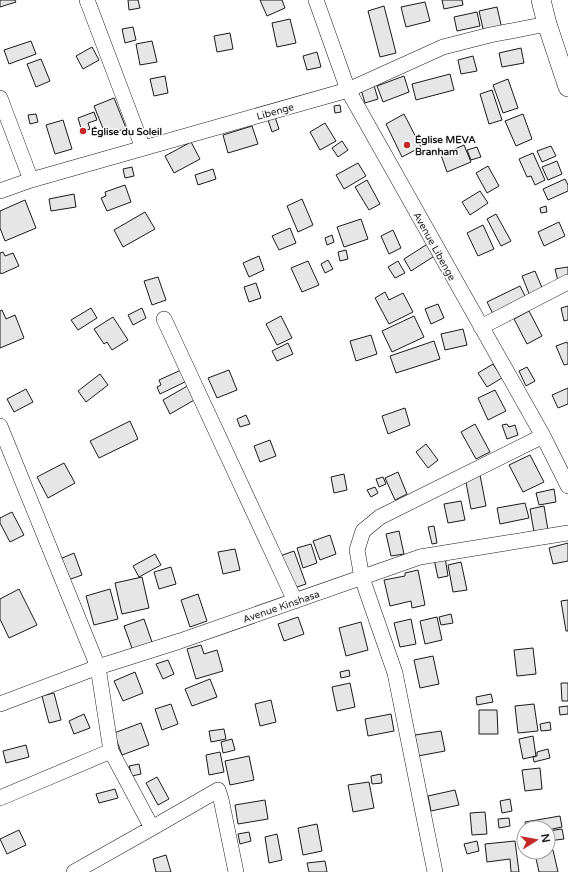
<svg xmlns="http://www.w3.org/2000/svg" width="568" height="872" font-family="'Varela Round',sans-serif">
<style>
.building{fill:#e6e6e6;stroke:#1a1a1a}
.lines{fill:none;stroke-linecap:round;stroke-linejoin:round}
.minor-casing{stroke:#1a1a1a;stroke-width:16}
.tertiary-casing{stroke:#1a1a1a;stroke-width:20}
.minor{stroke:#fff;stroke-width:15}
.tertiary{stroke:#fff;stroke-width:19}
.poi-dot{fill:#c62828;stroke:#fff;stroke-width:1.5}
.labels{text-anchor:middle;stroke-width:3;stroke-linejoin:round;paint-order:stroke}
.street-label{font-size:10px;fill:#1a1a1a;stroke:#fff}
.poi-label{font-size:10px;font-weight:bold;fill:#1a1a1a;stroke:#fff;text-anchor:start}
</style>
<rect width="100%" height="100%" fill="#fff"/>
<path class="building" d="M0,0H15L16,2L0,7Z
M128,0H138L140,8L129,10Z
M260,0H282L285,8L267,16Z
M442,0H462L463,5L444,9Z
M425,2L430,21L406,27L401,7Z
M384,6L396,53L380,57L368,11Z
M497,7L502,29L484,33L479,11Z
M477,12L480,26L457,31L454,17Z
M290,19L296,43L277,47L272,23Z
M133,27L136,40L125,43L122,29Z
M230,33L233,49L217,52L214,36Z
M31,41L36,54L9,64L4,50Z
M152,41L157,62L140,65L136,44Z
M92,47L99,60L83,69L76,56Z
M521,48L524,63L502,67L499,53Z
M317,52L321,67L307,70L303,56Z
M473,56L477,71L461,74L458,60Z
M41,59L50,81L36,87L27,64Z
M450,74L454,90L416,100L412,84Z
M165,76L168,93L154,96L150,79Z
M404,76L409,92L383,102L377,86Z
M508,79L518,108L503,113L493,85Z
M373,82L378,99L365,103L360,86Z
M492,90L502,120L489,124L480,94Z
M114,98L126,128L106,136L94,106Z
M340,105L341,112L335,113L334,106Z
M94,112L97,120L88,123L90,129L82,132L78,118Z
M36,114L38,122L30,124L28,115Z
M404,114L421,147L402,157L386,124Z
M523,114L532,139L516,146L505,121Z
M275,117L279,129L272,132L268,120Z
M63,120L72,149L55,154L46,125Z
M325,123L336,141L320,150L310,132Z
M252,126L258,144L228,153L223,135Z
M342,141L348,150L338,157L332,148Z
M191,142L200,159L174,173L165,156Z
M464,145L471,162L447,172L441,155Z
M551,146L556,156L542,162L537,151Z
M477,147L481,157L471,160L467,150Z
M533,153L545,180L535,185L531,176L527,177L519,159Z
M557,161L562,174L548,180L542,167Z
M358,163L366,176L344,189L336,175Z
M488,166L499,186L487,193L476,173Z
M132,167L134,176L125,178L123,169Z
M213,169L216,179L198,185L195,175Z
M565,179L568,185V191L548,200L543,189Z
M367,180L380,204L369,210L355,187Z
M125,185L131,202L107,211L101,198L106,196L105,192Z
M480,191L488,203L470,215L462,202Z
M74,194L76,207L51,211L49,199Z
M302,199L313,225L298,232L287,206Z
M25,200L36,228L5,241L0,228V211Z
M546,206L547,212L541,213L540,208Z
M145,212L155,229L123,247L114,230Z
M496,214L511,241L501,246L487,219Z
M361,219L368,239L344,247L337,227Z
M559,222L565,236L544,246L538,232Z
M483,225L494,249L478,256L467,233Z
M290,228L296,243L279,250L272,236Z
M393,230L401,248L389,254L381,236Z
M332,235L334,242L327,245L325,238Z
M429,243L436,255L411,271L404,259Z
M346,250L348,259L340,261L338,252Z
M3,252L5,256L13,253L19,266L1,274L0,272V253Z
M259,256L264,270L249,277L243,263Z
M328,260L333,269L325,273L321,264Z
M308,261L319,285L302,292L291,268Z
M398,261L405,273L395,278L388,267Z
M568,267V278L558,281L555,269Z
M535,271L543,290L530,296L522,276Z
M158,277L166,300L152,305L144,281Z
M256,283L261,298L249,302L244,287Z
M520,286L527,300L494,316L487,302Z
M385,292L389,300L403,293L413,312L389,324L375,298Z
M438,304L444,318L431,324L425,309Z
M568,306V320L564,321L561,308Z
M91,308L97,318L78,330L71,320Z
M142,308L146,318L133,325L128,315Z
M2,310L6,319L15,315L24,338L0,348V311Z
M529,311L542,336L527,344L514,319Z
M281,316L292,338L277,345L266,324Z
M414,316L424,337L392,352L382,331Z
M113,317L128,340L112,350L107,342L104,344L94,329Z
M463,329L467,345L445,350L441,334Z
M371,335L377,354L356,361L350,341Z
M434,341L440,359L396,373L390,356Z
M567,342L568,344V364L564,365L556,346Z
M288,343L293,354L277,361L272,351Z
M493,364L502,378L487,387L478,373Z
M527,367L535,381L526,386L519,371Z
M181,370L187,381L160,394L157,387L161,385L159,380Z
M229,370L237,390L217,398L208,378Z
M100,374L108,385L86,402L78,391Z
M189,385L196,399L170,414L163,400Z
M568,388V404L558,408L552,395Z
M26,389L33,402L14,412L7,399Z
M495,390L506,411L488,420L478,398Z
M405,408L410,425L388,434L382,416Z
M246,415L250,424L240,427L237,419Z
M130,421L138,439L99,458L90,441Z
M475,424L490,452L476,459L461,432Z
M507,424L509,427L515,425L518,435L507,439L502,425Z
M270,440L276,456L260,462L254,446Z
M426,444L438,460L428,468L416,452Z
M530,455L544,482L523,492L509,465Z
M64,463L75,483L48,498L37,477Z
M398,472L407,494L395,500L385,478Z
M344,474L347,490L334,493L331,477Z
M480,475L486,506L471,509L465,477Z
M383,477L386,484L379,487L376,479Z
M375,487L378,493L371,497L367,490Z
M554,489L556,502L539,505L536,493Z
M461,501L465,520L448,523L444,504Z
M525,503L529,518L500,524L497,508Z
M544,506L548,530L534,532L530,509Z
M12,512L24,535L10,542L0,523V518Z
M434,526L437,543L432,544L428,527Z
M399,531L404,554L391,556L386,534Z
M330,535L336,554L320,560L313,541Z
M568,543V561L553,564L549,548Z
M311,544L317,563L303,568L297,548Z
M235,549L240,570L223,574L218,552Z
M294,551L306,584L291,589L280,556Z
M74,553L82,575L68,580L60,559Z
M155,554L161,565L139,577L133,566Z
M445,557L448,576L438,578L434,559Z
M461,562L467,590L453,592L448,565Z
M171,567L176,584L159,589L154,572Z
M418,570L425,605L412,608L411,601L390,606L384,580L405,576V573Z
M142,577L149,608L122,614L115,583Z
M19,589L37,625L9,638L0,619V599Z
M110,589L118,619L94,625L86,596Z
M198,594L207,621L190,627L181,600Z
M568,600V631H566L561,601Z
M451,614L453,623L441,625L439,617Z
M298,617L304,634L284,641L278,624Z
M437,617L442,640L425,644L420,621Z
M144,619L153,645L133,651L124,626Z
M411,619L416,644L400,647L394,623Z
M361,622L368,650L346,656L339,628Z
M201,645L204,654L217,650L223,671L196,679L187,649Z
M533,648L536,674L517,676L514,650Z
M433,656L439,684L420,688L414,660Z
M168,660L174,674L163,679L156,664Z
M349,670L350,676L341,678L340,672Z
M135,672L143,693L123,701L114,681Z
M210,679L217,697L192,706L185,689Z
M350,683L355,707L337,711L332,687Z
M561,683H568V701H562Z
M54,693L61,720L49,723L42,696Z
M491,694L493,702L477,705L476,697Z
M271,700L276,722L260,726L255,704Z
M171,704L178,724L162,730L155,709Z
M534,704L538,731L518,733L515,706Z
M568,706V714L560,715L559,707Z
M479,710H497L498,734H479Z
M84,714L90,728L74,734L69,721Z
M391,714L394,731L368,736L365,719Z
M550,722L551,730L541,731L540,724Z
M141,723L149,745L122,755L114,733Z
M224,729L226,739L211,742L209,731Z
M441,731L445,751L418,756L415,735Z
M533,736L536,756L523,759L519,739Z
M232,739L235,750L223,753L221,742Z
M26,745L29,757L6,763L3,751Z
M548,749L550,758L534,762L533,757L537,756V752Z
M220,752L224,772L209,775L206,755Z
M249,756L254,780L230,785L225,761Z
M139,764L141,774L132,776L129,766Z
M540,768L542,789L525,791L522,770Z
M381,774L382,783L372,784L371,776Z
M157,777L169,799L158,805L146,783Z
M369,782L374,808L353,812L348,785Z
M115,789L118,798L99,803L96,794Z
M455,790L459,805L431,811L428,796Z
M510,799L512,811L502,813L500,801Z
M265,800L268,819L238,824L235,805Z
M485,812L487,834L472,835L470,813Z
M560,816L562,827L548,830V828H526L525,822Z
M509,818L510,826L499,828L498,819Z
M317,824L322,851L303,855L298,828Z
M562,829L564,839L548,841V831Z
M19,830L26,845L7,854L0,839Z
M249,832L251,841L240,844L238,834Z
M277,834L282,860L269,863L265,837Z
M477,841L479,851L467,854L464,844Z
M515,841L519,872H511L510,859L487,862L485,844Z
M553,850L558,872H539L535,854Z
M166,855L171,872H156L153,859Z
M325,861L327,872H309L307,863Z"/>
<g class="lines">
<defs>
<path id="minor" d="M87,0L143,148
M316,0L348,90L543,436L568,486
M0,98L31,180
M0,191L31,180L348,90L443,47L490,35L547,24
M164,319L295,601
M481,327L568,282
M0,426L98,667L111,751L0,798
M0,704L98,667L180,641L420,557L568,533
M111,751L152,828
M74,872L152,828L218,790L221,799L236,872
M435,872L395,673L362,578L357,550L363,531L380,517L543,436"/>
<path id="tertiary" d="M541,0L547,24L568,87"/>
</defs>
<use href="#minor" class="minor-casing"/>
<use href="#tertiary" class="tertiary-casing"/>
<use href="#minor" class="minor"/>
<use href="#tertiary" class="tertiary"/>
</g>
<g class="poi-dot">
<circle cx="83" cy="131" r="4"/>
<circle cx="407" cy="145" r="4"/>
</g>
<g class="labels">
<g class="street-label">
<text transform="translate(275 111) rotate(-16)" y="4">Libenge</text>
<text transform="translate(435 246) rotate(61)" y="4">Avenue Libenge</text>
<text transform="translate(281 606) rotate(-19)" y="4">Avenue Kinshasa</text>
</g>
<g class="poi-label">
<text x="91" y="135">Église du Soleil</text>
<text x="415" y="143">Église MEVA<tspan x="415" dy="12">Branham</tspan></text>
</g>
</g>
<g transform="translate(536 840) rotate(79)"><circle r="19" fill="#ffffff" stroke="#a3a3a3"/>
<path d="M0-3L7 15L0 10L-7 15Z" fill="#c62828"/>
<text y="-6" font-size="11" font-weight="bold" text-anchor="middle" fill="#1a1a1a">N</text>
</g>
</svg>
